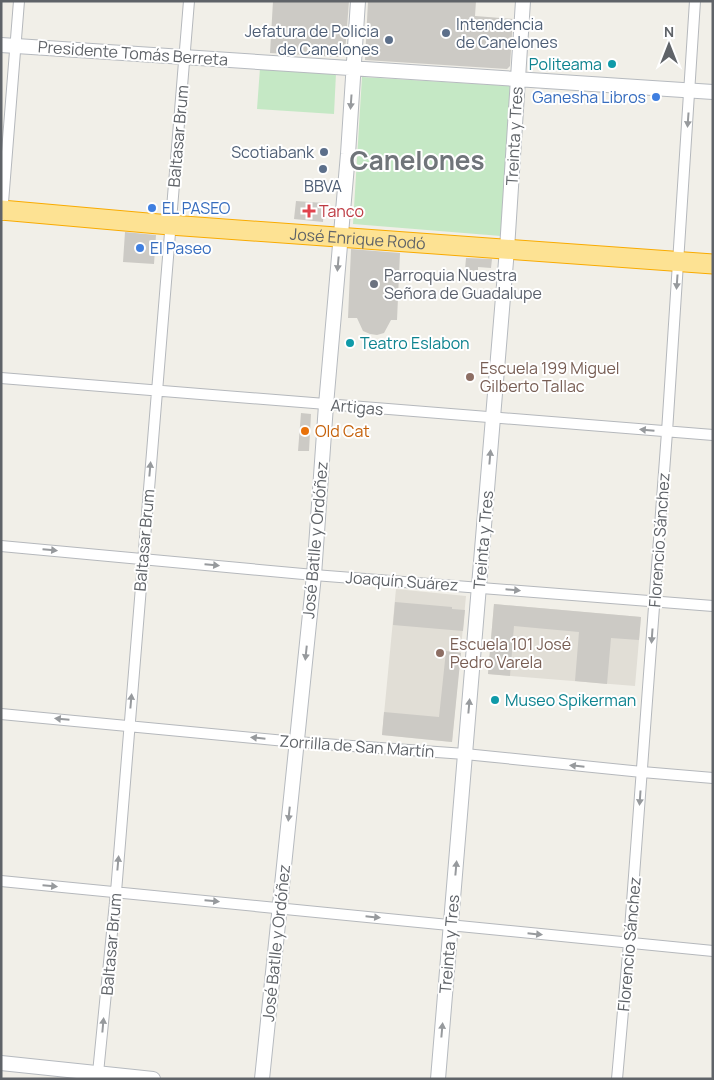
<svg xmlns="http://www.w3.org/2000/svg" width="714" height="1080" font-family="Manrope,sans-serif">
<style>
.education{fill:#e1ded6}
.green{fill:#c5e8c5}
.building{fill:#cccac5}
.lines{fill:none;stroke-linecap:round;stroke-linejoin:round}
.street-casing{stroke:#b5b8bc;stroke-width:12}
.secondary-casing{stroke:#b6babf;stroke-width:16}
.highway-casing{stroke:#f9ab00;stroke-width:21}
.street{stroke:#fff;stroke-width:10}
.secondary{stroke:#fff;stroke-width:14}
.highway{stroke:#fde293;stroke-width:19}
.oneway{fill:#979a9d}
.service-dot{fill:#5c6f8a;stroke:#fff;stroke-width:2}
.culture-dot{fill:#0f9aa8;stroke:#fff;stroke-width:2}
.shop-dot{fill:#3f7fe0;stroke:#fff;stroke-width:2}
.health-dot{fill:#e0444e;stroke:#fff;stroke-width:2}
.worship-dot{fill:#6b7280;stroke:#fff;stroke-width:2}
.education-dot{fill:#8d6e63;stroke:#fff;stroke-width:2}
.food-dot{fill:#e8710a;stroke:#fff;stroke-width:2}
.labels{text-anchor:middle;stroke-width:4;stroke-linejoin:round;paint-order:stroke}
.service-label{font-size:16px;fill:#4e5e75;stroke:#fff;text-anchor:end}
.street-label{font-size:16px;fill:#5f6368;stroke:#fff}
.culture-label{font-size:16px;fill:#0d838f;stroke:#fff;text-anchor:start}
.shop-label{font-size:16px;fill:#366cbe;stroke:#fff;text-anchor:start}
.health-label{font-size:16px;fill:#be3a42;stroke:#fff;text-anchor:start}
.worship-label{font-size:16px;fill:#5b616d;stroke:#fff;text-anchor:start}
.education-label{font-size:16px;fill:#785e54;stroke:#fff;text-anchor:start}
.food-label{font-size:16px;fill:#c56008;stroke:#fff;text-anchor:start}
.town-label{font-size:26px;font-weight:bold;fill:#70757a;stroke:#fff}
</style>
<rect width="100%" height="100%" fill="#f1efe8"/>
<path class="education" d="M396,589L466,596L452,742L382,735Z
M494,604L641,617L635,686L488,674Z"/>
<path class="green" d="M260,68L336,73L334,114L257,109Z
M362,77L510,86L501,236L353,224Z"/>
<path class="building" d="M273,1H349L345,53L339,57L270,53Z
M368,1H476L475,16L513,19L510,66L507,69L365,60Z
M296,201L324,203L323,222L294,219Z
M125,232L156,235L154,264L123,262Z
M351,249L400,253L397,320H391L384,333L377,335L370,334L363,331L357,318H348Z
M466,258L492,259L491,268L478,267V271L465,270Z
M301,413L311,414L309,451H298Z
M395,602L452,607V609L465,610L463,631L393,625Z
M494,604L641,617L639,640L611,638L607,684L575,681L579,632L514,626L510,676L488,674Z
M446,651L461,653L452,742L382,735L384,712L439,717Z"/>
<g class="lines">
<defs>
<path id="street" d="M2,215L19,1
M1,378L713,435
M1,546L314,575L713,606
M1,714L296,742L465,754L642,772L713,778
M1,881L713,951
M98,1073L116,892L189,1
M617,1079L629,943L667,432L695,1"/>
<path id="secondary" d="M1,45L713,92
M1,1063L153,1079
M262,1079L314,575L326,405L348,154L358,1
M438,1079L507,249L523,1"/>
<g id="highway">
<path id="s1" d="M1,210L170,225L713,264"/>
</g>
</defs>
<use href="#street" class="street-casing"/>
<use href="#secondary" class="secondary-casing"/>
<use href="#highway" class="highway-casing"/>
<use href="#street" class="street"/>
<use href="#secondary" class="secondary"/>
<use href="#highway" class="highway"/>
</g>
<defs><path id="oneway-solid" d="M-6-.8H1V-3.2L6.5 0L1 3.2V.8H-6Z" transform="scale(1.25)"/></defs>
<g class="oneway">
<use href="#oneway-solid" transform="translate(351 102) rotate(94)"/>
<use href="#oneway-solid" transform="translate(688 120) rotate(94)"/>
<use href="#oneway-solid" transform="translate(338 264) rotate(95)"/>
<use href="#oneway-solid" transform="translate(677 282) rotate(94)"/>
<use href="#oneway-solid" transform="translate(647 430) rotate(-175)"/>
<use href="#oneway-solid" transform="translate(490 457) rotate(-85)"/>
<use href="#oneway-solid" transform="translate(150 469) rotate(-85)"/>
<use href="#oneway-solid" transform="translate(50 550) rotate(5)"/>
<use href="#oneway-solid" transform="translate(212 565) rotate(5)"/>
<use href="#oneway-solid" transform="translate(513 590) rotate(5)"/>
<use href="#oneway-solid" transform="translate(652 636) rotate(94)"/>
<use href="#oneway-solid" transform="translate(306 653) rotate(96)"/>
<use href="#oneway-solid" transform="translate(131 701) rotate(-85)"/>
<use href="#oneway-solid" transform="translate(469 706) rotate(-85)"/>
<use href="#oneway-solid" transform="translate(62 719) rotate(-175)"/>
<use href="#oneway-solid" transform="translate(258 738) rotate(-174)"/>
<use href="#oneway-solid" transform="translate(577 766) rotate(-174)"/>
<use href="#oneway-solid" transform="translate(640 798) rotate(94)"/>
<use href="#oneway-solid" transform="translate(289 814) rotate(96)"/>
<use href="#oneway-solid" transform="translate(118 863) rotate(-85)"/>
<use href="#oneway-solid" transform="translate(456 868) rotate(-85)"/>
<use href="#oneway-solid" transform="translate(50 886) rotate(5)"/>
<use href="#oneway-solid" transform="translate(212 901) rotate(5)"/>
<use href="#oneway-solid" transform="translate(373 917) rotate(6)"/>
<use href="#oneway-solid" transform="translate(535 934) rotate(6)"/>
<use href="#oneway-solid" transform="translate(103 1025) rotate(-85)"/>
<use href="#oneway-solid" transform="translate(442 1030) rotate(-85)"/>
</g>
<g class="service-dot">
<circle cx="446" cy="33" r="5"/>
<circle cx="389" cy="40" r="5"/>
<circle cx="324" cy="152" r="5"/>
<circle cx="323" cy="169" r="5"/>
</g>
<g class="culture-dot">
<circle cx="612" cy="64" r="5"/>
<circle cx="350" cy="343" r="5"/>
<circle cx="495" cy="700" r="5"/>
</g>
<g class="shop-dot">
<circle cx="656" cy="97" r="5"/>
<circle cx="152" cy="208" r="5"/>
<circle cx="140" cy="248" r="5"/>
</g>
<path class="health-dot" d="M306.5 203.5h5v5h5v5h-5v5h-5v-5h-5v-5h5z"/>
<circle class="worship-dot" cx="374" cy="284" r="5"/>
<g class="education-dot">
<circle cx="470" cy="377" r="5"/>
<circle cx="440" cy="653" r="5"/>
</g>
<circle class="food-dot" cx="305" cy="431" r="5"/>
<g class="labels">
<g class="service-label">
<text x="456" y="30" text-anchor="start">Intendencia<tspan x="456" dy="18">de Canelones</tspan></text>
<text x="379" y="37">Jefatura de Policia<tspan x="379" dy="18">de Canelones</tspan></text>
<text x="314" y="158">Scotiabank</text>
<text x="323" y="192" text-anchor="middle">BBVA</text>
</g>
<g class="street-label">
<text transform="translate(133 53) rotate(4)" y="6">Presidente Tomás Berreta</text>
<text transform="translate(178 136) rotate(-85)" y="6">Baltasar Brum</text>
<text transform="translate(514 136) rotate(-87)" y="6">Treinta y Tres</text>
<text dy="6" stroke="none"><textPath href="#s1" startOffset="358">José Enrique Rodó</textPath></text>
<text transform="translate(357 407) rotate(5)" y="6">Artigas</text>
<text transform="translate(144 540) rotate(-85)" y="6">Baltasar Brum</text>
<text transform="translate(315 540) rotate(-85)" y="6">José Batlle y Ordóñez</text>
<text transform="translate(483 540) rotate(-85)" y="6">Treinta y Tres</text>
<text transform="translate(659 540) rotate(-86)" y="6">Florencio Sánchez</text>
<text transform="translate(402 581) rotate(4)" y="6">Joaquín Suárez</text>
<text transform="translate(357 746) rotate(4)" y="6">Zorrilla de San Martín</text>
<text transform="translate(276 943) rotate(-84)" y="6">José Batlle y Ordóñez</text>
<text transform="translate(111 944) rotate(-85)" y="6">Baltasar Brum</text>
<text transform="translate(449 944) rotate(-85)" y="6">Treinta y Tres</text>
<text transform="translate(629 944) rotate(-85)" y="6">Florencio Sánchez</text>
</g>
<g class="culture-label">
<text x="602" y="70" text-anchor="end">Politeama</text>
<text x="360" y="349">Teatro Eslabon</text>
<text x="505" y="706">Museo Spikerman</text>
</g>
<g class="shop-label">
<text x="646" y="103" text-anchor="end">Ganesha Libros</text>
<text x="162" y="214">EL PASEO</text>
<text x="150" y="254">El Paseo</text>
</g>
<g class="health-label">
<text x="319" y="217">Tanco</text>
</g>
<g class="worship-label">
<text x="384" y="281">Parroquia Nuestra<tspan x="384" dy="18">Señora de Guadalupe</tspan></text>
</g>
<g class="education-label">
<text x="480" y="374">Escuela 199 Miguel<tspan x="480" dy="18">Gilberto Tallac</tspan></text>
<text x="450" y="650">Escuela 101 José<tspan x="450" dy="18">Pedro Varela</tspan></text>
</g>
<g class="food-label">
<text x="315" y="437">Old Cat</text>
</g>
<g class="town-label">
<text x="417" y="170">Canelones</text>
</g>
</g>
<rect width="714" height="1080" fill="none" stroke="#5f6368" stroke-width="5"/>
<g transform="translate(669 45)" stroke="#ffffff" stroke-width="4" paint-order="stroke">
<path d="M0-4L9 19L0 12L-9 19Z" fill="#5f6368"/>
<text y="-8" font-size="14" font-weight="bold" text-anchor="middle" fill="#5f6368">N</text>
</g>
</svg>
